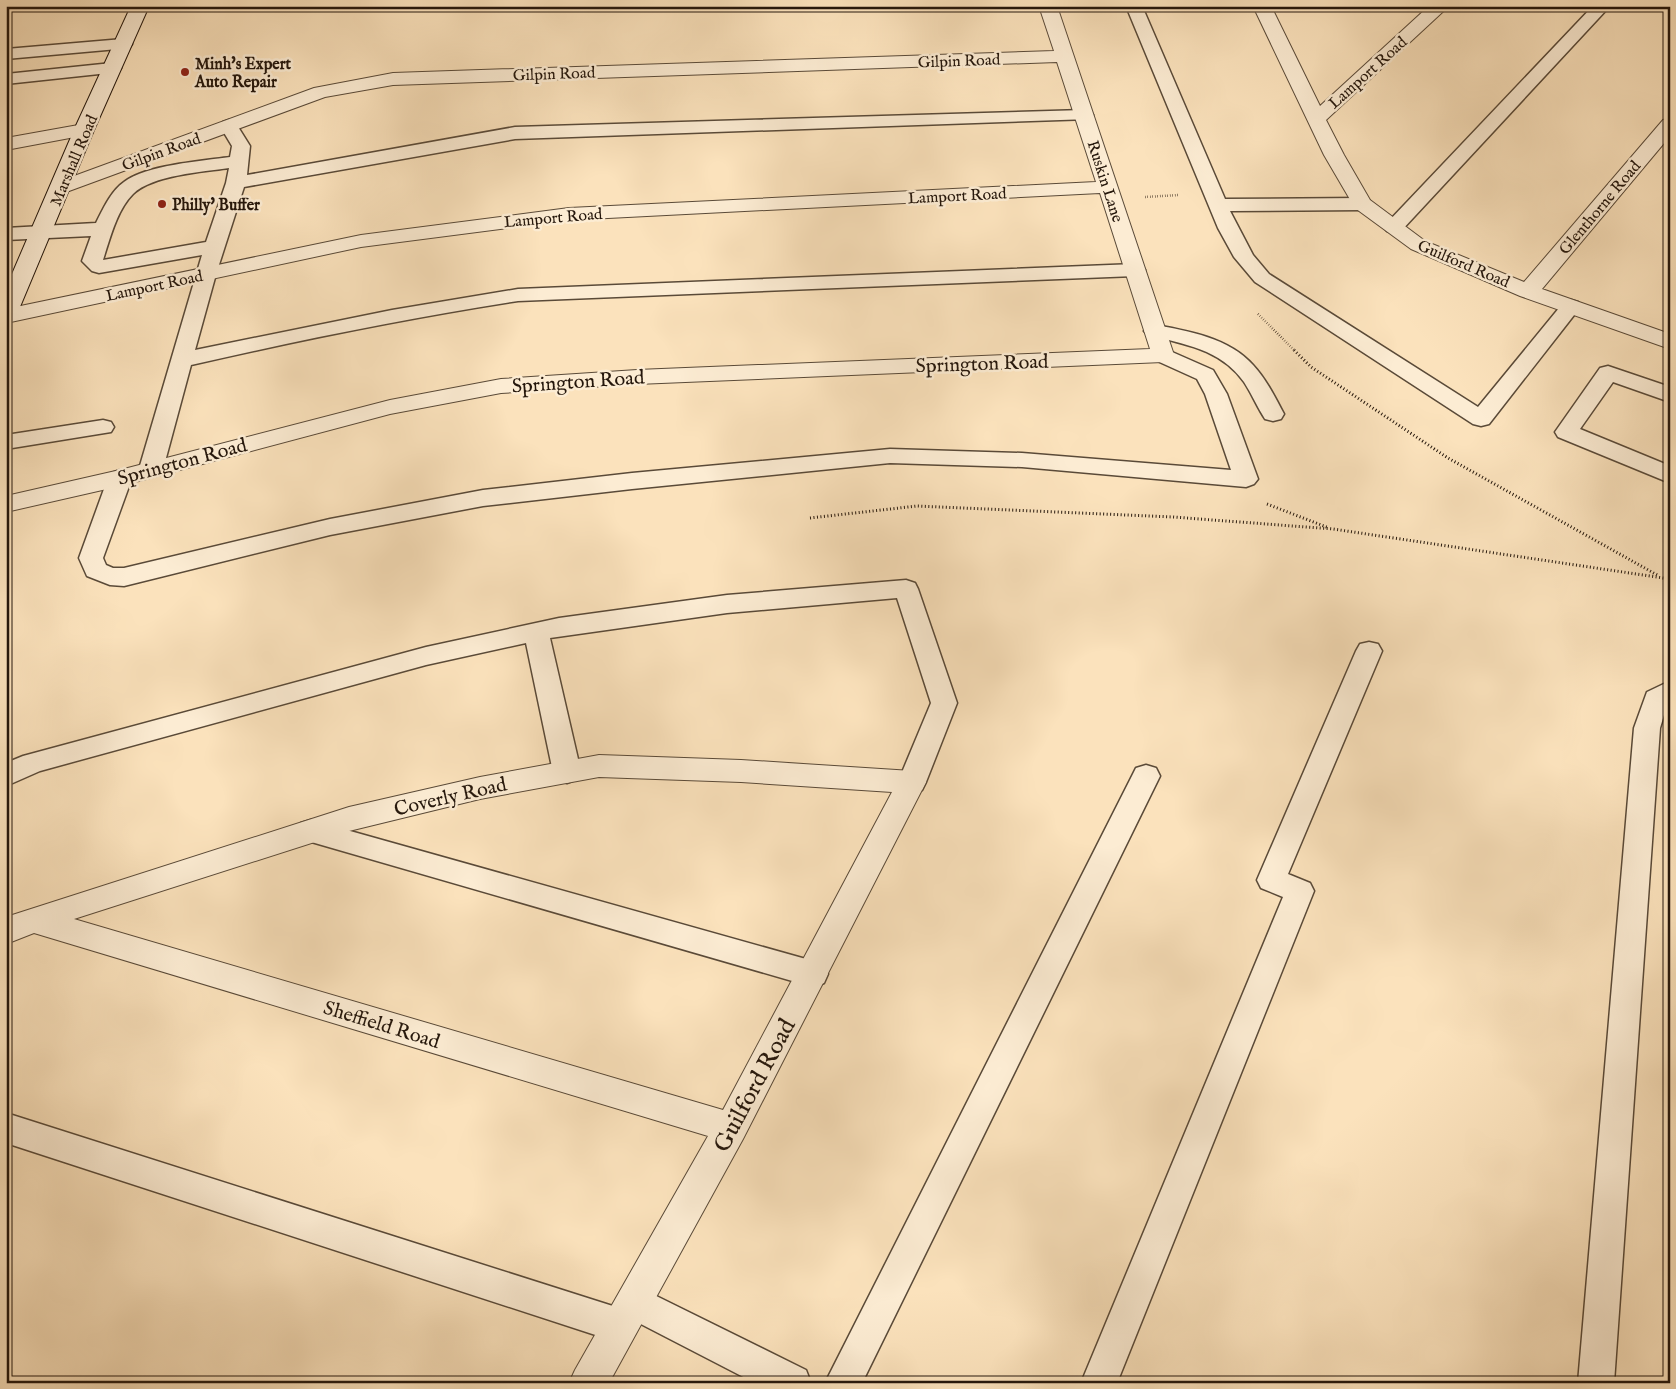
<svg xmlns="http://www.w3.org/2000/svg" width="1676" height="1389" font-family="'IM FELL English',serif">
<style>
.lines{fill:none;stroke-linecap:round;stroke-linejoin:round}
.service-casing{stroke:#5a4a38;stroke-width:3}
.minor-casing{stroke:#5a4a38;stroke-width:2}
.secondary-casing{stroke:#25170c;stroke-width:2}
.path-far1{stroke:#25170c;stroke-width:2.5;stroke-dasharray:0.5 2;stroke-linecap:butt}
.path{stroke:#25170c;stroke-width:3;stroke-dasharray:1 2.5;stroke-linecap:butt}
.service{fill:#fcecd3;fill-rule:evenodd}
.minor{fill:#fcecd3;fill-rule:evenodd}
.secondary{fill:#fcecd3;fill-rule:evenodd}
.poi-dot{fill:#8f2418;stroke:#fcecd3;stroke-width:2}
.labels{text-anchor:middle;stroke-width:5;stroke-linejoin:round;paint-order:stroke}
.far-street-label{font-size:16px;fill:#25170c;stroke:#fcecd3}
.far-poi-label{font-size:16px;font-weight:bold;fill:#25170c;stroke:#fcecd3;text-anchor:start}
.street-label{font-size:20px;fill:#25170c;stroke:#fcecd3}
.near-street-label{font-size:24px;fill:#25170c;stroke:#fcecd3}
</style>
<rect width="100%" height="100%" fill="#fbe2bc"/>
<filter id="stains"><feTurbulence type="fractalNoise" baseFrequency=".004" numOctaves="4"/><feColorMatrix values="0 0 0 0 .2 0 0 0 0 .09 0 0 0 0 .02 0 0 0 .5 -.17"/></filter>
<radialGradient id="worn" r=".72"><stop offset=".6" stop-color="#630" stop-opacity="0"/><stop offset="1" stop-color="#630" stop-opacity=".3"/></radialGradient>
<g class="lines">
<defs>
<path id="service" d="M1126,6H1142L1225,199L1362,198L1369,200L1372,204L1369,208L1362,210L1230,211L1253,255L1269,274L1478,407L1564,302L1571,300L1578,302L1581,306L1578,310L1489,424L1481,426L1473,424L1255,282L1234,257L1218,228Z
M1593,6H1610L1401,231L1394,233L1387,231L1384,227L1387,223Z
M123,39L129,40L132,44L129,48L6,59V49Z
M112,63L118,64L121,68L118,72L6,84V74Z
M1084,110L1090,111L1093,115L1090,119L515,139L244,187L216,274L195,350L392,310L518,289L1135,264L1142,266L1145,270L1142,274L1135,276L518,301C408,318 300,340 191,365L163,469L159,474L151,477L143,474L139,469L202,255L99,273L92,271L82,261L91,236L6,240V228L96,223C103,209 111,191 124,182C146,165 202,161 230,157L232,146L220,126L223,122L229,120L235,122L250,146L247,175L515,127ZM229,168L226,183L206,242L103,260C110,238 117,210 133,194C152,175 203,172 229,168Z
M1155,325C1189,331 1229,338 1253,365C1266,379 1275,397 1284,414L1281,419L1273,421L1265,419C1257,407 1252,394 1244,382C1221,349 1183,344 1148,335L1144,331L1148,327Z
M1163,348L1213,370L1227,394L1258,479L1254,484L1246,487L1022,467L890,463L632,489L483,506L330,535L124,586L110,585L87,576L79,558L108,478L112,473L120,470L128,473L132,478L103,558L106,565L113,568H124L330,519L483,490L632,473L890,449L1022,453L1231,470L1205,394L1197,379L1155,360L1152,355L1155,350Z
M1608,366L1670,387V402L1613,382L1580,429L1670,466V483L1558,437L1555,432L1600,368Z
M103,420L111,422L114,427L111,432L6,449V435Z
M906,580L915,583L918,589L957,703L926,782L922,790L912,793L902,790L898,782L931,703L897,598L727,613L550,638L581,772L577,779L567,783L557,779L553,772L526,643L426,665L40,771L6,786V763L23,756L426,647L559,618L727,595Z
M1369,642L1378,644L1382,651L1288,874L1310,883L1314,891L1117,1383H1081L1283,897L1261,888L1257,880L1356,651L1360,644Z
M1670,681V703L1667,705L1660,728L1614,1383H1578L1634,728L1647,692Z
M1146,765L1156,768L1160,776L862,1383H825L1132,776L1136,768Z
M311,820L813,961L824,965L828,974L824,983L813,987L301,839L297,831L301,823Z
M6,1113L619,1308L617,1302L622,1290L634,1285L806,1370L811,1383H755L635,1321L638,1326L632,1338L620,1343L6,1143Z"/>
<path id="minor" d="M1039,6H1057L1174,355L1171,360L1163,362L637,384L501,393L390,414L120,486L6,512V496L120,470L390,400L501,379L637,370L1150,349L1100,193L569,220L361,247L6,323V309L361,235L569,208L1096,182L1057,62L393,85L325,97L69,191L62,193L55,191L52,187L55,183L314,88L393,73L1054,51Z
M1253,6H1271L1320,106L1429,6H1449L1326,120L1344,155L1370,200L1425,241L1524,282L1663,120L1670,118V136L1542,289L1670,334V349L1520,296L1411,249L1355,208L1324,155Z
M84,124L91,126L94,130L91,134L6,150V138Z
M599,755L741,760L912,771L922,774L926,782L743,1139L609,1383H569L575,1370L708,1136L34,933L6,944V917L349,807L480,777ZM599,777L741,782L892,792L723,1110L74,919L349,831L480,799Z"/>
<path id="secondary" d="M131,6H149L94,130L17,314L14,319L6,321V288L74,130Z"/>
</defs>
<use href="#service" class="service-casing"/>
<use href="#minor" class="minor-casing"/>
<use href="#secondary" class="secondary-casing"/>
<path class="path-far1" d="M1145,197L1179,195
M1258,314L1295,351"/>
<path class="path" d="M1294,350L1311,367L1448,458L1659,576
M1267,504L1329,528
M810,518L917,506L1173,517L1333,529L1670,579"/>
<use href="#service" class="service"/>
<use href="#minor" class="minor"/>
<use href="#secondary" class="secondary"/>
</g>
<g class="poi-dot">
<circle cx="185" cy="72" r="5"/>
<circle cx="162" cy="204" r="5"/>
</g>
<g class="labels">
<g class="far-street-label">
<text transform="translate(959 60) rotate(-2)" y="6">Gilpin Road</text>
<text transform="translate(1367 72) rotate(-42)" y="6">Lamport Road</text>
<text transform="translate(554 73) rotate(-2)" y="6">Gilpin Road</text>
<text transform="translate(161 151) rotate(-20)" y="6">Gilpin Road</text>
<text transform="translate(73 160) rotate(-67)" y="6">Marshall Road</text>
<text transform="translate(1106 181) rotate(72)" y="6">Ruskin Lane</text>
<text transform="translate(957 195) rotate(-3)" y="6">Lamport Road</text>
<text transform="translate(1599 207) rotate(-50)" y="6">Glenthorne Road</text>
<text transform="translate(553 217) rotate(-5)" y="6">Lamport Road</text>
<text transform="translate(1464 263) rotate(23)" y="6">Guilford Road</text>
<text transform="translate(154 285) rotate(-12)" y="6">Lamport Road</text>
</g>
<g class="far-poi-label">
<text x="195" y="69">Minh's Expert<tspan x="195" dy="18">Auto Repair</tspan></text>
<text x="172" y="210">Philly' Buffer</text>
</g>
<g class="street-label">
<text transform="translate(982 363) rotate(-2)" y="7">Springton Road</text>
<text transform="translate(578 381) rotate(-4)" y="7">Springton Road</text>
<text transform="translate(182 461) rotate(-15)" y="7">Springton Road</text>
<text transform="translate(450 796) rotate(-13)" y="7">Coverly Road</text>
<text transform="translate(382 1024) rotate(17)" y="7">Sheffield Road</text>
</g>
<g class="near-street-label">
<text transform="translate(754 1085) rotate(-62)" y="8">Guilford Road</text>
</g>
</g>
<rect width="1676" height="1389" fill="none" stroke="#fbe2bc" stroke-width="25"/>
<rect x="8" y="8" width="1661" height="1374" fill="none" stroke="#25170c" stroke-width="2.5"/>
<rect x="12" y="12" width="1651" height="1364" fill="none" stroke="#25170c"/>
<rect width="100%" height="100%" filter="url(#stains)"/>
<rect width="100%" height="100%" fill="url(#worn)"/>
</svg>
